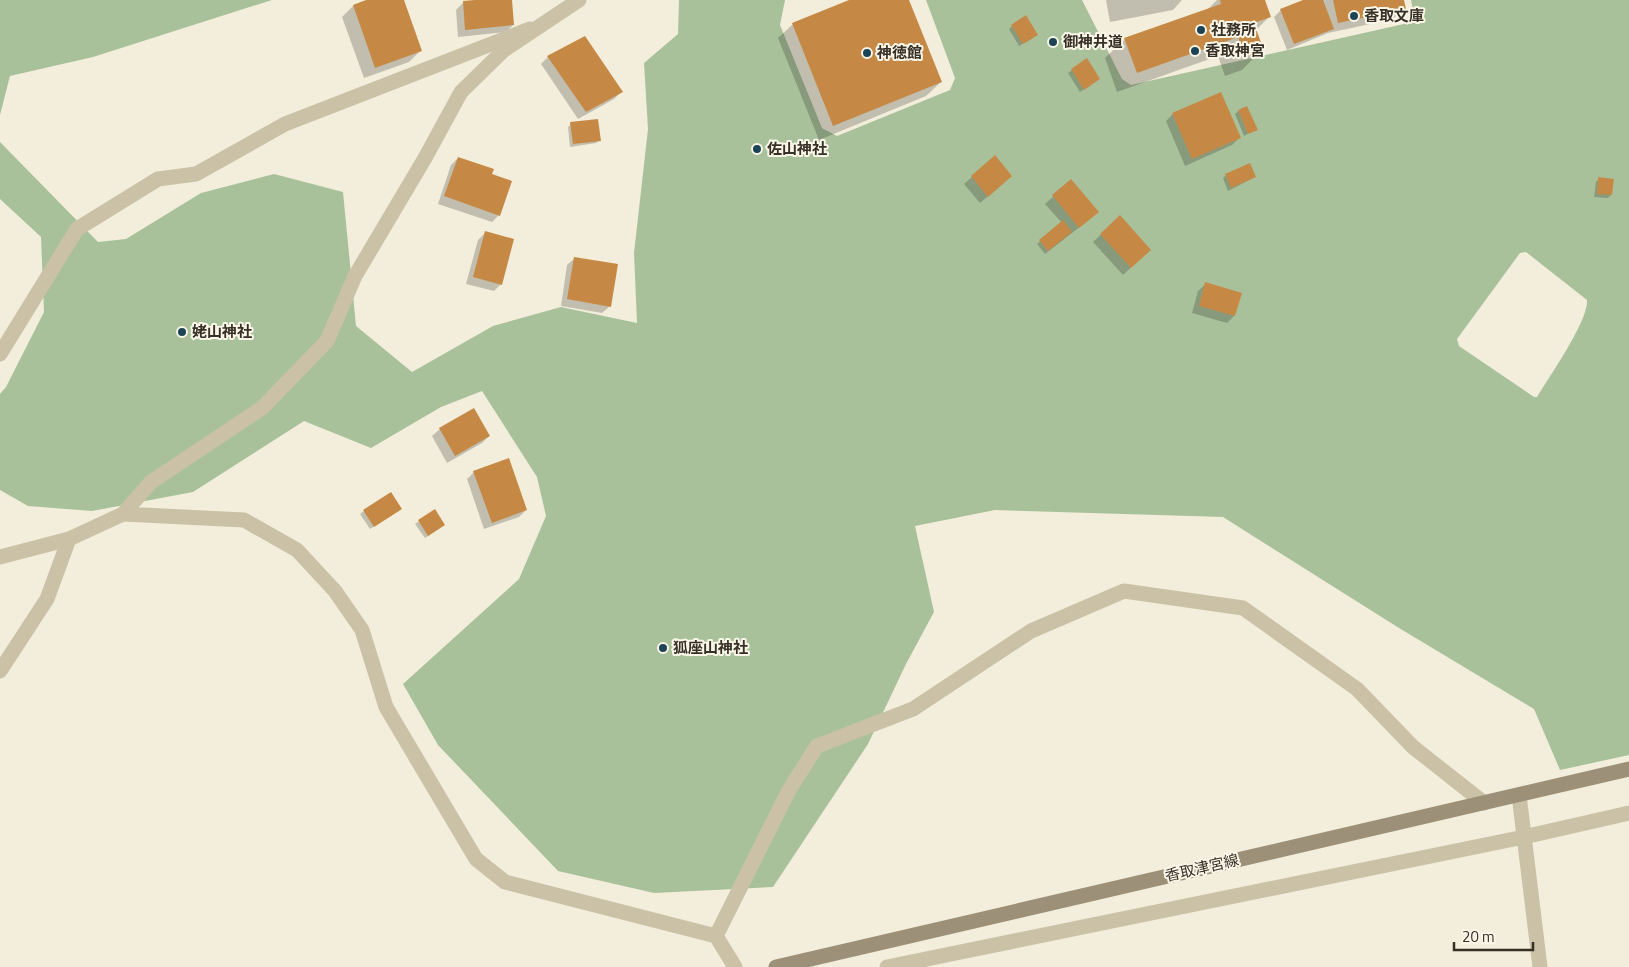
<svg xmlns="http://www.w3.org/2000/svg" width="1629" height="967" font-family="'Titillium Web','Noto Sans JP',sans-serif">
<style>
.green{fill:#a9c19b;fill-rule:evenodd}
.shadow{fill:#0003}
.building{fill:#c68945}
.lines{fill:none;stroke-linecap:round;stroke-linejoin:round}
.lane{stroke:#cac1a7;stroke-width:15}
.street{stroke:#cac1a7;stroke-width:15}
.secondary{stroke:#9d9078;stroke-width:15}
.poi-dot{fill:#1d4357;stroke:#f9f6e7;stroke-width:2}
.labels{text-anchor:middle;stroke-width:4;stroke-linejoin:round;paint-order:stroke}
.poi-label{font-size:15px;font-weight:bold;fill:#363027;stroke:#f9f6e7;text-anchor:start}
.street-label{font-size:15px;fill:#363027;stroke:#f9f6e7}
</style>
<rect width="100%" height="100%" fill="#f2eedb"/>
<path class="green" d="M0,0H272L93,57L10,76L0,115Z
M679,0H785L780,25L822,128L837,136L950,90L955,78L926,0H1082L1122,79L1131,85L1404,24L1413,10L1411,0H1629V755L1560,770L1534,709L1399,628L1223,517L995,510L915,526L934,612L906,664L868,744L773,887L654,893L558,871L438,745L403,684L519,579L546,516L537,477L482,391L441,407L371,448L304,421L193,492L92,511L28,506L0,490V394L6,387L44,312L41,237L0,199V142L98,242L126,239L201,193L274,174L343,192L356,326L412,372L493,326L561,307L637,323L634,253L648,129L644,63L678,34ZM1526,252L1587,300C1589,320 1549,377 1537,397H1534L1459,346L1457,339L1520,253Z"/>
<path class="shadow" d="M370,0H402L420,51L409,62L364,78L342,17L353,6Z
M490,0H511L513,25L506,32L458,37L456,10L464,2Z
M853,0H908L941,82L926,96L819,140L778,38L793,24Z
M1106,0H1182L1173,10L1110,22Z
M1217,0H1263L1269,17L1255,31L1262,50L1242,70L1225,76L1218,56L1117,92L1105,58L1125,39L1207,10Z
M1306,0H1403L1404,8L1393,19L1328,33L1287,50L1274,17L1281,10Z
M1012,26L1033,38L1019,46L1009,29Z
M548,57L621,92L614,99L578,119L541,64Z
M1072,70L1099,79L1080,92L1068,73Z
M1238,111L1256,129L1244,136L1235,114Z
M1173,114L1239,138L1232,145L1185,166L1166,121Z
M571,124L600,140L596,143L570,147L568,127Z
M995,157L1004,183L980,203L964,184Z
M458,158L491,175L499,215L492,222L438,204L451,165Z
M1226,175L1255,177L1228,191L1223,178Z
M1599,179L1611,195L1608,198L1594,197L1596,182Z
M1071,181L1090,219L1045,254L1037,244L1062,223L1045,204Z
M1120,217L1149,250L1123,275L1093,242Z
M485,233L501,284L494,291L466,284L478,240Z
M575,258L610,306L602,313L561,306L567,265Z
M1206,284L1241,294L1234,316L1227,323L1192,313L1198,291Z
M440,429L489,436L482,443L447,463L432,436Z
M474,472L526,510L519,517L484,529L467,479Z
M364,511L397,512L370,529L360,514Z
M434,511L440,528L425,538L415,524Z"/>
<path class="building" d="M366,0H404L422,51L375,68L353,5Z
M475,0H512L514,25L465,30L463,1Z
M849,0H909L942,82L833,126L792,23Z
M1220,0H1265L1271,17L1254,23L1264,51L1245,57L1238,37L1137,73L1124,38L1221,4Z
M1303,0H1323L1334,29L1294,44L1280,9Z
M1333,0H1404L1406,9L1338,23Z
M1026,15L1038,35L1023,44L1011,25Z
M585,36L623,92L586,112L547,56Z
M1087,58L1100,79L1084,90L1071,69Z
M1221,92L1241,138L1192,159L1172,113Z
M1247,106L1258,130L1248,134L1238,110Z
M598,119L601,141L573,144L570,122Z
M995,155L1012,176L988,197L971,176Z
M458,157L494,169L492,174L512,181L500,216L444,196Z
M1250,163L1256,177L1231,188L1225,174Z
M1598,177L1614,179L1612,195L1597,194Z
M1071,179L1099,212L1079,228L1052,195Z
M1120,215L1151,250L1131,268L1100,234Z
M1063,220L1072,232L1048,251L1039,240Z
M485,231L514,239L502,285L473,277Z
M574,257L618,264L611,307L567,299Z
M1205,282L1242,293L1235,316L1199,306Z
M474,408L490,436L455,456L439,428Z
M509,458L527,510L492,523L473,471Z
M391,492L402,509L374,527L363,510Z
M435,509L445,525L428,536L418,520Z"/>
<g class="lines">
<path class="lane" d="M0,354L77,229L158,179L196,174L285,124L530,29"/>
<path class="street" d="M123,514L244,520L297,550L335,591L362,630L386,707L476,859L505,882L716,936L735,967
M0,557L69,539L123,514L151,482L262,408L327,341L355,276L425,158L461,92L504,50L579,0
M0,671L47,599L69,539
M1519,795L1540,967
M716,936L789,790L817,746L913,709L1031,631L1124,591L1243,608L1357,689L1413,747L1484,803
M887,967L1524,837L1629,813"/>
<path class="secondary" d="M776,967L1629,769"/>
</g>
<g class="poi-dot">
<circle cx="1354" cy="16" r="5"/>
<circle cx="1201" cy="30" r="5"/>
<circle cx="1053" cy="42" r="5"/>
<circle cx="1195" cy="51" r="5"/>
<circle cx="867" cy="53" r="5"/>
<circle cx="757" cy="149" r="5"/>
<circle cx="182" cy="332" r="5"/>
<circle cx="663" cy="648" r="5"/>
</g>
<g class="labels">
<g class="poi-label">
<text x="1364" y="21">香取文庫</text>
<text x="1211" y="35">社務所</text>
<text x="1063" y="47">御神井道</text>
<text x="1205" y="56">香取神宮</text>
<text x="877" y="58">神徳館</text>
<text x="767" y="154">佐山神社</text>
<text x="192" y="337">姥山神社</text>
<text x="673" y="653">狐座山神社</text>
</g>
<g class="street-label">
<text transform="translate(1202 868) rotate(-13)" y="5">香取津宮線</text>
</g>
</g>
<path d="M1454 942v8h79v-8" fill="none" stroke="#363027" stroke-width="2.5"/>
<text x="1462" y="942" font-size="15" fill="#363027" stroke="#f9f6e7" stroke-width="4" paint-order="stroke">20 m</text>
</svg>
